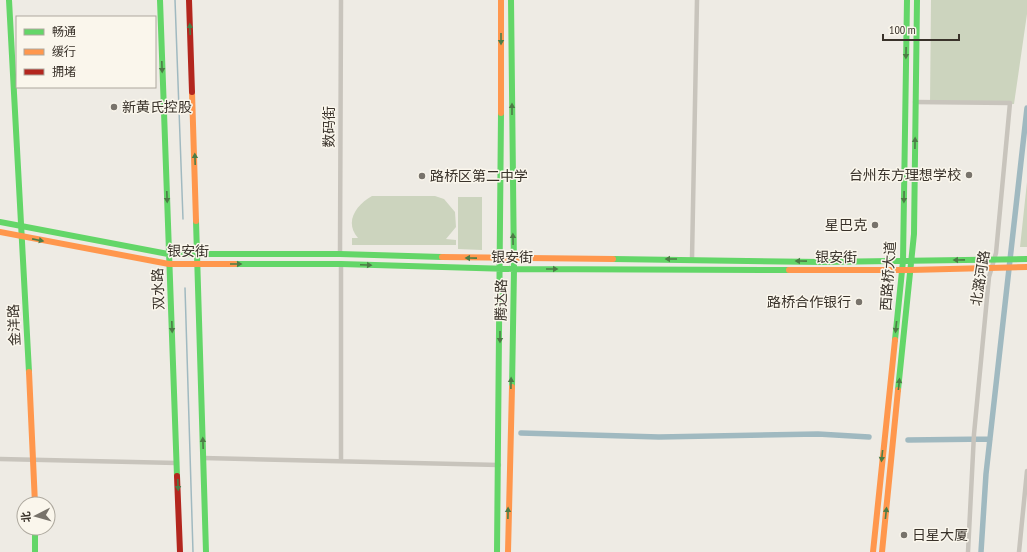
<svg xmlns="http://www.w3.org/2000/svg" width="1027" height="552" font-family="'PT Sans Narrow','Noto Sans SC',sans-serif">
<style>
.green{fill:#ccd4be}
.lines{fill:none;stroke-linecap:round;stroke-linejoin:round}
.stream{stroke:#a0b9c0;stroke-width:1.5}
.canal{stroke:#a0b9c0;stroke-width:5.5}
.street{stroke:#c8c4bc;stroke-width:4.5}
.fast{stroke:#63d668;stroke-width:6}
.slow{stroke:#ff974d;stroke-width:6}
.jam{stroke:#b3261e;stroke-width:6}
.oneway{fill:#4c7c46}
.poi-dot{fill:#78736b;stroke:#faf6ec;stroke-width:1.5}
.labels{text-anchor:middle;stroke-width:3;stroke-linejoin:round;paint-order:stroke}
.poi-label{font-size:14px;fill:#39322a;stroke:#faf6ec;text-anchor:start}
.street-label{font-size:14px;fill:#39322a;stroke:#faf6ec}
</style>
<rect width="100%" height="100%" fill="#eeebe4"/>
<path class="green" d="M931,0H1027V14L1014,104L930,103Z
M1027,182V247H1020Z
M372,196H435L444,199L455,212L456,227L446,239L456,240V245H352V238H358C344,222 356,205 372,196Z
M458,197H482V250L458,249Z"/>
<g class="lines">
<path class="stream" d="M175,0L183,219
M185,288L193,552"/>
<path class="canal" d="M521,433L659,437L818,434L869,437
M908,440L990,439
M981,552L986,474L1027,108"/>
<path class="street" d="M915,102L1010,103L996,253L989,277L974,434L968,552
M340,254L341,0
M692,259L697,0
M341,264V461
M203,458L499,465
M0,459L177,463
M1019,552L1027,471"/>
<path class="fast" d="M9,0L29,372
M160,0L177,476
M511,0L514,269L512,387
M196,221L206,552
M0,222L168,254H340L442,257
M613,259L821,262L1027,259
M235,264H341L514,269L789,270
M895,340L903,261L907,0
M898,390L914,234L917,0
M35,528V552
M497,552L501,113"/>
<path class="slow" d="M501,0V113
M192,92L196,221
M0,232L169,264H235
M442,257L613,259
M789,270H910L1027,267
M29,372L35,504
M508,552L512,387
M873,552L895,340
M882,552L898,390"/>
<path class="jam" d="M189,0L192,92
M177,476L180,552"/>
</g>
<defs><path id="oneway-solid" d="M-6-.8H1V-3.2L6.5 0L1 3.2V.8H-6Z"/></defs>
<g class="oneway">
<use href="#oneway-solid" transform="translate(190 29) rotate(-92)"/>
<use href="#oneway-solid" transform="translate(501 39) rotate(90)"/>
<use href="#oneway-solid" transform="translate(906 53) rotate(91)"/>
<use href="#oneway-solid" transform="translate(162 67) rotate(88)"/>
<use href="#oneway-solid" transform="translate(512 109) rotate(-90)"/>
<use href="#oneway-solid" transform="translate(915 143) rotate(-89)"/>
<use href="#oneway-solid" transform="translate(195 159) rotate(-92)"/>
<use href="#oneway-solid" transform="translate(167 197) rotate(88)"/>
<use href="#oneway-solid" transform="translate(904 197) rotate(91)"/>
<use href="#oneway-solid" transform="translate(513 239) rotate(-91)"/>
<use href="#oneway-solid" transform="translate(38 240) rotate(11)"/>
<use href="#oneway-solid" transform="translate(471 258) rotate(-179)"/>
<use href="#oneway-solid" transform="translate(671 259) rotate(-180)"/>
<use href="#oneway-solid" transform="translate(959 260) rotate(179)"/>
<use href="#oneway-solid" transform="translate(801 261) rotate(-179)"/>
<use href="#oneway-solid" transform="translate(236 264)"/>
<use href="#oneway-solid" transform="translate(366 265) rotate(2)"/>
<use href="#oneway-solid" transform="translate(552 269)"/>
<use href="#oneway-solid" transform="translate(172 327) rotate(88)"/>
<use href="#oneway-solid" transform="translate(896 327) rotate(96)"/>
<use href="#oneway-solid" transform="translate(500 337) rotate(90)"/>
<use href="#oneway-solid" transform="translate(511 383) rotate(-89)"/>
<use href="#oneway-solid" transform="translate(899 384) rotate(-84)"/>
<use href="#oneway-solid" transform="translate(203 443) rotate(-92)"/>
<use href="#oneway-solid" transform="translate(882 456) rotate(96)"/>
<use href="#oneway-solid" transform="translate(178 485) rotate(88)"/>
<use href="#oneway-solid" transform="translate(508 513) rotate(-89)"/>
<use href="#oneway-solid" transform="translate(886 513) rotate(-84)"/>
</g>
<g class="poi-dot">
<circle cx="114" cy="107" r="4"/>
<circle cx="969" cy="175" r="4"/>
<circle cx="422" cy="176" r="4"/>
<circle cx="875" cy="225" r="4"/>
<circle cx="859" cy="302" r="4"/>
<circle cx="904" cy="535" r="4"/>
</g>
<g class="labels">
<g class="poi-label">
<text x="122" y="112">新黄氏控股</text>
<text x="961" y="180" text-anchor="end">台州东方理想学校</text>
<text x="430" y="181">路桥区第二中学</text>
<text x="867" y="230" text-anchor="end">星巴克</text>
<text x="851" y="307" text-anchor="end">路桥合作银行</text>
<text x="912" y="540">日星大厦</text>
</g>
<g class="street-label">
<text transform="translate(329 127) rotate(-90)" y="5">数码街</text>
<text transform="translate(188 251) rotate(1)" y="5">银安街</text>
<text transform="translate(512 257) rotate(1)" y="5">银安街</text>
<text transform="translate(836 257) rotate(1)" y="5">银安街</text>
<text transform="translate(888 276) rotate(-86)" y="5">西路桥大道</text>
<text transform="translate(980 278) rotate(-81)" y="5">北潞河路</text>
<text transform="translate(158 289) rotate(-92)" y="5">双水路</text>
<text transform="translate(501 300) rotate(-89)" y="5">腾达路</text>
<text transform="translate(14 325) rotate(-93)" y="5">金洋路</text>
</g>
</g>
<rect x="16" y="16" width="140" height="72" fill="#faf6ec" stroke="#ada89e"/>
<rect x="24" y="29" width="20" height="6" fill="#63d668" stroke="#ada89e"/>
<text x="52" y="36" font-size="12" fill="#39322a">畅通</text>
<rect x="24" y="49" width="20" height="6" fill="#ff974d" stroke="#ada89e"/>
<text x="52" y="56" font-size="12" fill="#39322a">缓行</text>
<rect x="24" y="69" width="20" height="6" fill="#b3261e" stroke="#ada89e"/>
<text x="52" y="76" font-size="12" fill="#39322a">拥堵</text>
<g transform="translate(36 516) rotate(264)"><circle r="19" fill="#faf6ec" stroke="#ada89e"/>
<path d="M0-3L7 15L0 10L-7 15Z" fill="#78736b"/>
<text y="-6" font-size="11" font-weight="bold" text-anchor="middle" fill="#39322a">北</text>
</g>
<path d="M883 34v6h76v-6" fill="none" stroke="#39322a" stroke-width="2"/>
<text x="889" y="34" font-size="12" fill="#39322a" stroke="#faf6ec" stroke-width="3" paint-order="stroke">100 m</text>
</svg>
